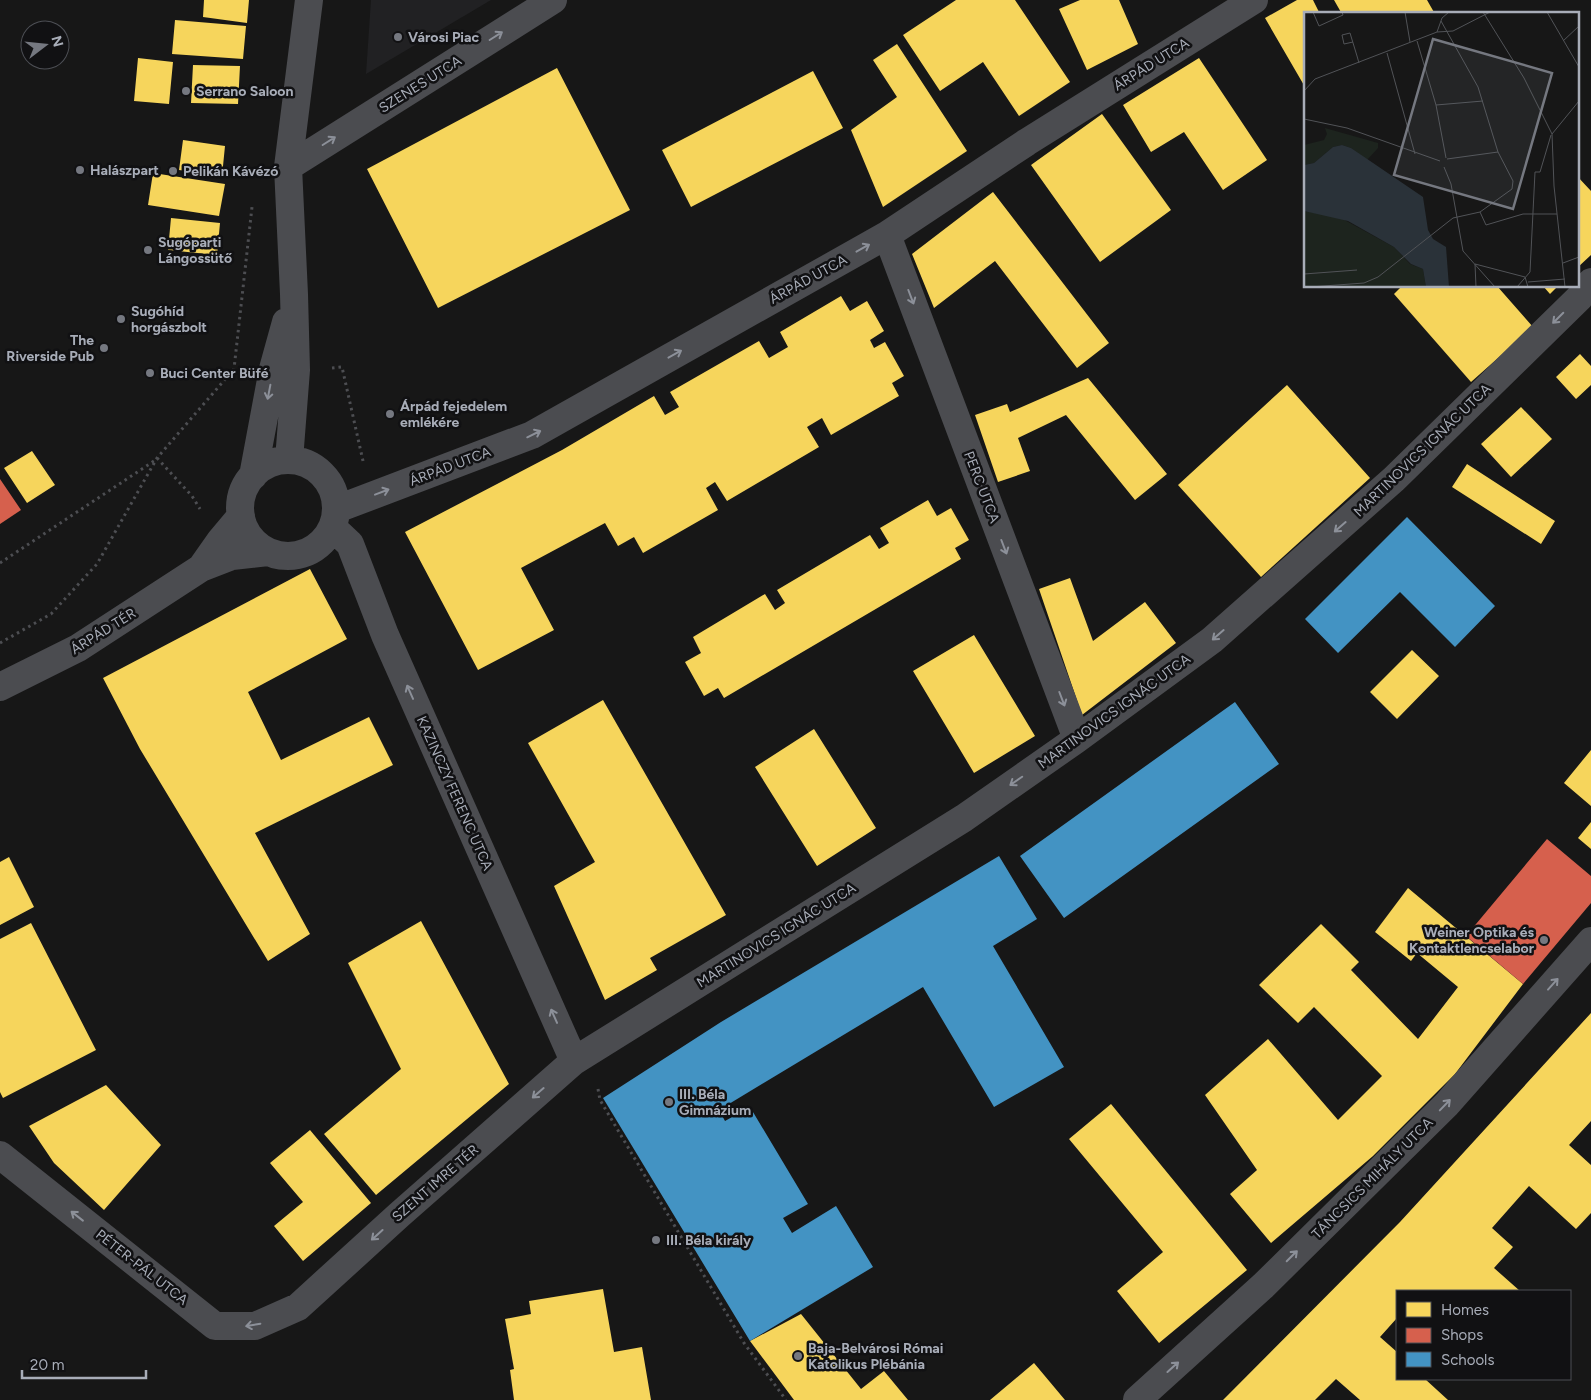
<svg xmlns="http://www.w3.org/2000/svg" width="1591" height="1400" font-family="Figtree,sans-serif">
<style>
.built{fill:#212123}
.homes{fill:#f6d55c}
.shops{fill:#d6604d}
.schools{fill:#4393c3}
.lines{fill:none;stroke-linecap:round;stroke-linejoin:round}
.path{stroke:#4d4e52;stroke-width:3;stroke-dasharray:2.5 4;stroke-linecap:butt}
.street{stroke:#4b4c50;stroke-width:28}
.oneway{stroke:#8c9099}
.poi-dot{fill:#757880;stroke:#111113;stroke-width:2}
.labels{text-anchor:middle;stroke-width:5;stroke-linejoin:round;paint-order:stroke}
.poi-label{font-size:14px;font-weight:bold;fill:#a8adb8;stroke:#111113;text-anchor:start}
.street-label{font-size:14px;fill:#a8adb8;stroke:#111113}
.inset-road{fill:none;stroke:#515357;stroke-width:1}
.view{fill:#757880;fill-opacity:0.15;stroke:#757880;stroke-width:2.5}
.inset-edge{fill:none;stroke:#a8adb8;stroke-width:2.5}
</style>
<rect width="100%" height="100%" fill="#171717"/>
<path class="built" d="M371,0H491L366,74Z"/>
<path class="homes" d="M204,0H249L247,23L203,17Z
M956,0H1015L1070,82L1019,116L983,62L940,91L903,35Z
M1080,0H1119L1138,44L1087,70L1059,9Z
M1297,0H1313L1320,14H1305V87L1265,18Z
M1334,0H1427L1435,14H1342Z
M175,20L246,26L243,59L172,54Z
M897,44L967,151L883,207L851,130L897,97L873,60Z
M138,58L173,62L169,104L134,101Z
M1199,58L1267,160L1223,190L1184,132L1151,152L1123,105Z
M193,65L240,66L238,104L191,103Z
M557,68L630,210L438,308L367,169Z
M813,71L843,128L691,207L662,150Z
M1102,114L1171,210L1100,262L1031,165Z
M183,140L225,146L222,176L179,170Z
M153,173L225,184L219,216L148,205Z
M1577,176L1591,191V255L1577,268Z
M993,192L1109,343L1077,368L995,261L934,308L912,254Z
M171,218L220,223L217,255L168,250Z
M1402,286H1497L1533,327L1471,382L1394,294Z
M1543,286H1558L1550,294Z
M841,296L850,311L867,301L884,331L870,340L874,348L885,342L904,376L892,383L899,396L831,435L822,418L807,427L819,447L727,501L715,482L706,488L718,510L643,553L634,537L618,546L605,523L521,568L554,630L478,670L405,532L562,450L654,396L665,415L679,407L670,392L759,341L769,358L788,347L780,332Z
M1580,354L1591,366V385L1576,399L1556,377Z
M1088,378L1167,474L1135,500L1066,415L1018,438L1030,471L998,482L975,415L1007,404L1010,412Z
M1287,385L1370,478L1261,577L1178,485Z
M1521,407L1552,439L1511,477L1481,444Z
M32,451L55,485L27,503L4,468Z
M1467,464L1555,521L1541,544L1452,487Z
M928,500L937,516L951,508L969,540L955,548L961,559L724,698L718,688L704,696L685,662L701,653L693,637L765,594L775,610L785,603L777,590L870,535L879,549L889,543L880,528Z
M310,569L347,639L248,692L281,760L369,717L393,765L255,833L310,934L268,961L140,749L103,678Z
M1070,578L1093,641L1145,602L1176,643L1082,715L1039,589Z
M974,635L1035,736L974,773L913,671Z
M1412,650L1439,676L1397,719L1370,692Z
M603,700L726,915L650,958L657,970L605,1000L554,886L595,862L528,743Z
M814,729L876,828L817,866L755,767Z
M1591,750V806L1564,783Z
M1591,822V849L1578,838Z
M9,857L34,907L0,925V862Z
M1408,888L1523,984L1455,1074L1373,1156L1271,1243L1230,1194L1257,1170L1205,1095L1268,1039L1338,1120L1382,1076L1314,1007L1298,1023L1259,985L1321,924L1359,962L1351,970L1418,1039L1458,987L1417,953L1411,961L1375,932Z
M421,921L509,1084L376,1195L324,1134L401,1069L348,963Z
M31,923L96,1050L3,1098L0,1092V939Z
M1591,1013V1121L1569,1145L1591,1165V1213L1576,1229L1529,1186L1492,1228L1513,1247L1494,1268L1520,1291H1397V1318L1380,1337L1397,1352V1379H1425L1448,1400H1360L1336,1379L1315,1400H1223L1400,1222Z
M106,1085L161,1145L104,1210L54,1163L29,1126Z
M1111,1104L1247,1270L1159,1343L1117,1291L1163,1252L1069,1139Z
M310,1130L371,1203L303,1261L274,1226L303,1202L270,1163Z
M603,1289L614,1352L642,1347L651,1400H514L510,1370L514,1369L505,1319L531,1314L529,1301Z
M801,1314L861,1389L884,1371L908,1400H794L750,1341Z
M1034,1363L1065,1400H990Z"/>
<path class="shops" d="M0,479L21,510L0,524Z
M1547,839L1591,876V903L1523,984L1466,936Z"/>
<path class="schools" d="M1407,517L1495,606L1455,647L1400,592L1338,653L1305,619Z
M1235,702L1279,764L1064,918L1020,856Z
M999,856L1037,919L993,946L1064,1067L994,1107L923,987L719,1110L725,1121L750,1107L808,1204L783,1218L792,1233L836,1206L873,1267L750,1341L603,1098L721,1022Z"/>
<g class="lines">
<path class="path" d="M332,368L342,367L363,461
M157,458L192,496L200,509
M0,563L157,459
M301,566L316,560
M0,643L51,614L97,564L157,458L234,369L252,207
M598,1089L600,1100L744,1343L786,1400"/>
<path class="street" d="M288,167L553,0
M887,235L1077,739
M289,460L296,370L294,294L288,167L309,0
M240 508a48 48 0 1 1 96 0a48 48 0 1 1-96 0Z
M253,476L273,369L286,322
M337,509L532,435L887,235L1027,142L1254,0
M333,528L350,544L385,635L574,1061
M201,568L220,541L241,516
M0,687L78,648L201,568L232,556L268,552
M0,1155L215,1326H255L298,1307L399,1215L574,1061L964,818L1077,739L1212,640L1394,479L1579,298L1591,282
M1137,1400L1263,1286L1447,1104L1591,941"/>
</g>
<defs><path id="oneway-shaft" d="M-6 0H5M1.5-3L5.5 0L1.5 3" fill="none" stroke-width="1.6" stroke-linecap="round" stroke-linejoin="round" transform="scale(1.25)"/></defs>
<g class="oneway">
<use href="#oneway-shaft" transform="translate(496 36) rotate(-32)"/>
<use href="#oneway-shaft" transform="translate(329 141) rotate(-32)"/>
<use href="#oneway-shaft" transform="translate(863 248) rotate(-29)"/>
<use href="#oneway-shaft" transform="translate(911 297) rotate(69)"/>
<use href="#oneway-shaft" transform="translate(1558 318) rotate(135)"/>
<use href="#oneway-shaft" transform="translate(675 354) rotate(-29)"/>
<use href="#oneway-shaft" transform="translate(269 392) rotate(101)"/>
<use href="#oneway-shaft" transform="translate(534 434) rotate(-26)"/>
<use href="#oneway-shaft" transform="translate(382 492) rotate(-21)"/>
<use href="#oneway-shaft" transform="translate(1340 527) rotate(139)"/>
<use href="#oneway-shaft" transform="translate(1004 547) rotate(69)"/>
<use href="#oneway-shaft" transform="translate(1218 635) rotate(139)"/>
<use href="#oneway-shaft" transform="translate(410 692) rotate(-114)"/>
<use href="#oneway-shaft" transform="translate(1062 699) rotate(69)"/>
<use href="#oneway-shaft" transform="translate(1016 781) rotate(145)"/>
<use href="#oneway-shaft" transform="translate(1553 984) rotate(-48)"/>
<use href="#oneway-shaft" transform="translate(554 1016) rotate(-114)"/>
<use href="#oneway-shaft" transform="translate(538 1093) rotate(139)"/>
<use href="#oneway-shaft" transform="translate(1445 1105) rotate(-46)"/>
<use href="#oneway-shaft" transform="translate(77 1216) rotate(-142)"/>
<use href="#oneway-shaft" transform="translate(377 1235) rotate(138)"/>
<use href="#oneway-shaft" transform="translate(1292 1256) rotate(-45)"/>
<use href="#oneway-shaft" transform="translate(253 1325) rotate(170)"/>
<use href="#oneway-shaft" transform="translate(1173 1367) rotate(-42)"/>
</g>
<g class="poi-dot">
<circle cx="398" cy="37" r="5"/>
<circle cx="186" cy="91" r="5"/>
<circle cx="80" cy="170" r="5"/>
<circle cx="173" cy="171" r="5"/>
<circle cx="148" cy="250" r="5"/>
<circle cx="121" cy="319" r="5"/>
<circle cx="104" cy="348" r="5"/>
<circle cx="150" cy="373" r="5"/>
<circle cx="390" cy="414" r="5"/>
<circle cx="1544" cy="940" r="5"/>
<circle cx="669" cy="1102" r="5"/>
<circle cx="656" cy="1240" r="5"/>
<circle cx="798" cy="1356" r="5"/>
</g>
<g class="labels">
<g class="poi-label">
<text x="408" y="42">Városi Piac</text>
<text x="196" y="96">Serrano Saloon</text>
<text x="90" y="175">Halászpart</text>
<text x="183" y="176">Pelikán Kávézó</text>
<text x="158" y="247">Sugóparti<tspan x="158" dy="16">Lángossütő</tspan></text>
<text x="131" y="316">Sugóhíd<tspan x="131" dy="16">horgászbolt</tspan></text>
<text x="94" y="345" text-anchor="end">The<tspan x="94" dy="16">Riverside Pub</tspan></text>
<text x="160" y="378">Buci Center Büfé</text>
<text x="400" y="411">Árpád fejedelem<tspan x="400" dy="16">emlékére</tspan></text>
<text x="1534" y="937" text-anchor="end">Weiner Optika és<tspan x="1534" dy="16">Kontaktlencselabor</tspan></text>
<text x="679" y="1099">III. Béla<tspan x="679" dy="16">Gimnázium</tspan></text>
<text x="666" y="1245">III. Béla király</text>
<text x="808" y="1353">Baja-Belvárosi Római<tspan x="808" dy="16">Katolikus Plébánia</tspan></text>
</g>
<g class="street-label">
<text transform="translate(1151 64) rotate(-32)" y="5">ÁRPÁD UTCA</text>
<text transform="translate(420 84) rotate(-32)" y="5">SZENES UTCA</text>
<text transform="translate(808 279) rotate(-29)" y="5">ÁRPÁD UTCA</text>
<text transform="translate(1422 450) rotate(-44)" y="5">MARTINOVICS IGNÁC UTCA</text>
<text transform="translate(450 466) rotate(-21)" y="5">ÁRPÁD UTCA</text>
<text transform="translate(982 487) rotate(69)" y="5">PERC UTCA</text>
<text transform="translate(103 631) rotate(-32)" y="5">ÁRPÁD TÉR</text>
<text transform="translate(1114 711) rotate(-36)" y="5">MARTINOVICS IGNÁC UTCA</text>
<text transform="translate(455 793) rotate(66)" y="5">KAZINCZY FERENC UTCA</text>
<text transform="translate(776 935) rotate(-32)" y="5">MARTINOVICS IGNÁC UTCA</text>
<text transform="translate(1372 1178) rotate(-45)" y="5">TÁNCSICS MIHÁLY UTCA</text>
<text transform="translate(435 1183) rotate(-41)" y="5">SZENT IMRE TÉR</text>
<text transform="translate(142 1267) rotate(38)" y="5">PÉTER-PÁL UTCA</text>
</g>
</g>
<g transform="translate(1304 12)">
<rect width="275" height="275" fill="#171717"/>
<path d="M21,116L74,131V136L63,148L47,136L38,133L29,135L10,151L0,153V133L20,128L23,122ZM0,199L35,205L90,235L106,252L119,257L122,275H0Z" fill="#1d241e"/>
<path d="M38,133L47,136L119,185L124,218L129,227L142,235L145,275H122L119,257L107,252L90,235L44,209L0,199V153L10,151L29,135Z" fill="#2a3239"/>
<path class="inset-road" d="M9,0L15,14L39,3L38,0M101,0L106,30M179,0L220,66L248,122L250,174L261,275M243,0L275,55M133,20L138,6L145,0M113,29L132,93L142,146M259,29L275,14M49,30L40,32L38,23L46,21L53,44L55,51M83,41L111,142M0,79L11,67L133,20L149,19L186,0M132,93L179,89M0,107L43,116L136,149M248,122L275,89M143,147L194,140M140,155L147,172L159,239L191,275M176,200L182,213L219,202H253M259,251L275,245M171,252L221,265L224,275M171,252L172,275M0,262L53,258M224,270L261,267M6,275L60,271L74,265L149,206L176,200L208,177L209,169L194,140L174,75L137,9M213,275L226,260L231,160H236L247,123"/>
<path class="view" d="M129,27L248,61L209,197L90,163Z"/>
<rect width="275" height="275" class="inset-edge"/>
</g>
<rect x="1396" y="1290" width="175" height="90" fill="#111113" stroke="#4d4f55"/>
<rect x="1406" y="1302" width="25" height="15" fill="#f6d55c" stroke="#4d4f55"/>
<text x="1441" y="1315" font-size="15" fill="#a8adb8">Homes</text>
<rect x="1406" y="1328" width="25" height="15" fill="#d6604d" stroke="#4d4f55"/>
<text x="1441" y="1340" font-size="15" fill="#a8adb8">Shops</text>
<rect x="1406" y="1352" width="25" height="15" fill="#4393c3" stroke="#4d4f55"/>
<text x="1441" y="1365" font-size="15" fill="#a8adb8">Schools</text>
<g transform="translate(45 45) rotate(74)"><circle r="24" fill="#111113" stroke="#4d4f55"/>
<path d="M0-4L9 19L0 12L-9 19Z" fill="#757880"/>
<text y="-8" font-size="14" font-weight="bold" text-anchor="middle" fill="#a8adb8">N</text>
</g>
<path d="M22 1370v8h124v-8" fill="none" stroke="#a8adb8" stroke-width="2.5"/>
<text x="30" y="1370" font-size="15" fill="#a8adb8" stroke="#111113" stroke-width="4" paint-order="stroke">20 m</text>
</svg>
